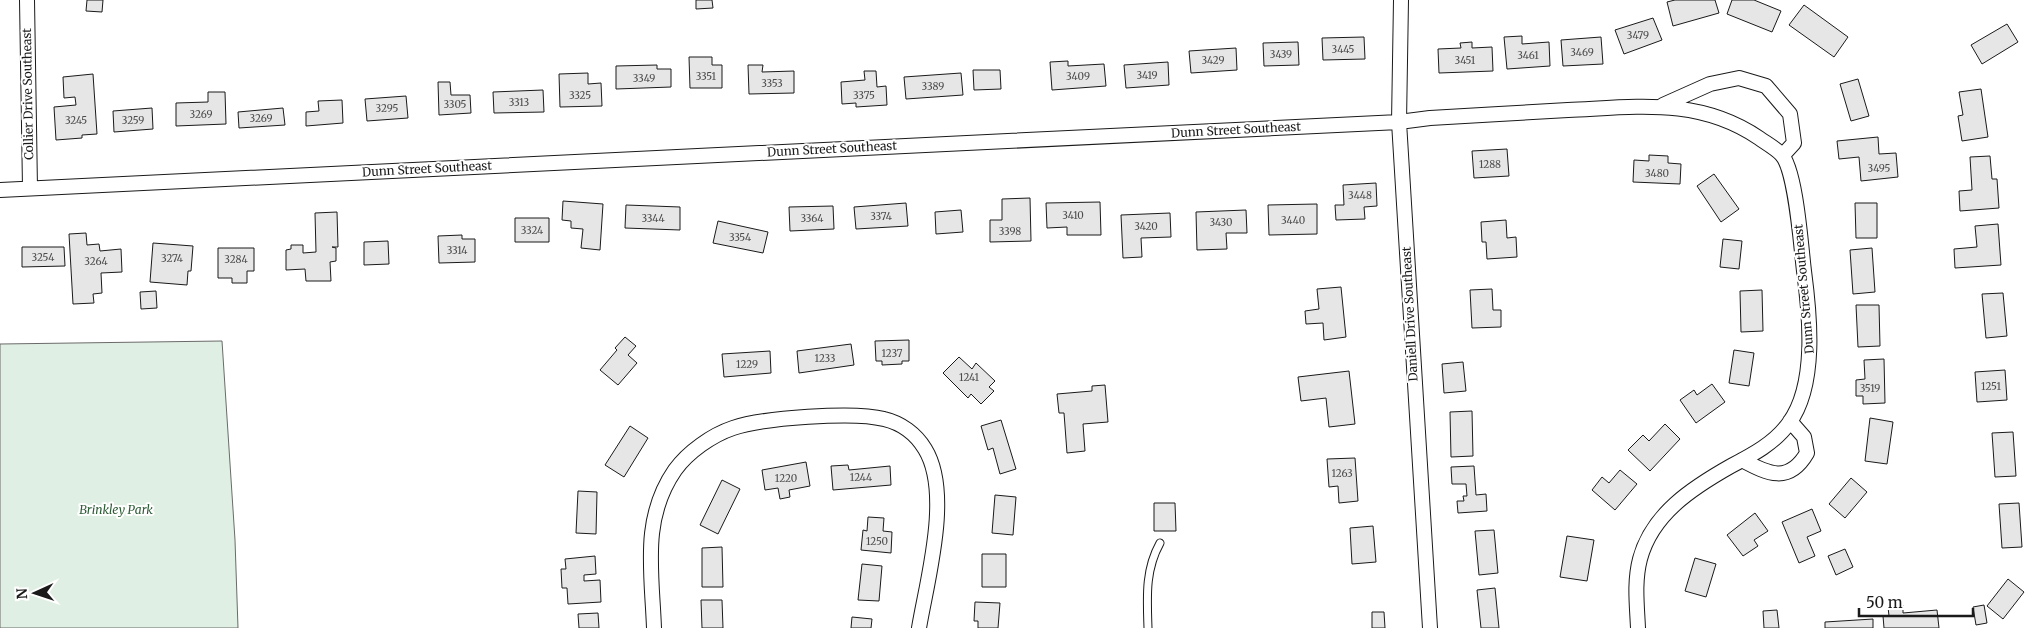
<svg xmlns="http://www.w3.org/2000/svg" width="2029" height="628" font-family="Merriweather,serif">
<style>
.green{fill:#e0efe3;stroke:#6a6a6a}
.building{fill:#e6e6e6;stroke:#1a1a1a}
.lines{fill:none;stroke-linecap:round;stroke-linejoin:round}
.service-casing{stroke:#1a1a1a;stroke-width:9}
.minor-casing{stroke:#1a1a1a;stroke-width:16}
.service{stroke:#fff;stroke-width:7}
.minor{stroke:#fff;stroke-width:14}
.labels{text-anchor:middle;stroke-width:4;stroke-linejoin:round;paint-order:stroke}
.number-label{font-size:10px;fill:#4d4d4d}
.street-label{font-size:12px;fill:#1a1a1a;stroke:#fff}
.park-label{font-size:12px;font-style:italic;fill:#2b5a34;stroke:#fff}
</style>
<rect width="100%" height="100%" fill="#fff"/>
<path class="green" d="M222,341L235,540L238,628H0V344Z"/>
<path class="building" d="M87,0H103L102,12L86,11Z
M696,0H712L713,8L696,9Z
M1675,0H1715L1719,13L1673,26L1667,2Z
M1732,0H1754L1781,11L1772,32L1727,14Z
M1804,5L1848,37L1834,57L1789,25Z
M1653,18L1662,40L1624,54L1615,30Z
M2007,24L2018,42L1982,64L1971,45Z
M1522,36V44L1549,42L1550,66L1507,69L1504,37Z
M1364,37L1365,59L1323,60L1322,38Z
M1601,37L1603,64L1563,66L1561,40Z
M1298,42L1299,65L1264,66L1263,43Z
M1472,42V48L1492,47L1493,71L1439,73L1438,49L1461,48L1460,43Z
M1236,48L1237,70L1191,73L1189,51Z
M689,57H712V65H722V88H690Z
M1068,61V66L1104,64L1106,86L1052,90L1050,62Z
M1168,62L1169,85L1126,88L1124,65Z
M657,65V69H671V87L616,89V66Z
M748,65H763L762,72L794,71V93L749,94Z
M973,70H1000L1001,89L974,90Z
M864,71H876L877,87L886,86L887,105L856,107V103L842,104L841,82L865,80Z
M588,73V84L601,83L602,106L560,107L559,74Z
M961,73L963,95L906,99L904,77Z
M93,74L97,134L82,135V138L56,140L54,107L76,105L75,97L64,98L63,77Z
M1858,79L1869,116L1851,121L1840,84Z
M438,82H450L451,95H470L471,113L439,115Z
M1981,89L1988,137L1962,141L1958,116L1963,115L1959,92Z
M543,90L544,112L494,113L493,92Z
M208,92H225L226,124L176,126V103L208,102Z
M406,96L408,118L367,121L365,99Z
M342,100L343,123L306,126V112L319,111L318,101Z
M152,108L153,129L114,132L113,111Z
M283,108L285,125L239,128L238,112Z
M1878,137L1879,154L1896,153L1898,177L1861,181L1859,157L1839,159L1837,141Z
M1507,149L1509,176L1474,178L1472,151Z
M1649,155L1668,156V163L1681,164L1680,184L1633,182L1634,160L1649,161Z
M1990,156L1992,179H1997L1999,208L1960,211L1959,191L1972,190L1970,157Z
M1714,174L1739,209L1721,222L1697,186Z
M1376,183L1377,206L1364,207L1365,219L1336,220L1335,205H1344L1343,185Z
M1030,198L1031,241L990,242V220H1002V199Z
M563,201L603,204L600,250L581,248L583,229L571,228V221L562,220Z
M1100,202L1101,235H1067V227L1047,228L1046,203Z
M906,203L908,226L856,229L854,207Z
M1855,203H1877V238H1856Z
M1317,204V234L1269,235L1268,205Z
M626,205L680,207V230L625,228Z
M833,206L834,229L790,231L789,207Z
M961,210L963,232L936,234L935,212Z
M1246,210L1247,233H1226L1227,249L1197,250L1196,212Z
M337,212L338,247H332L336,248V261L330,262L331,281H306L305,269L286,270V250L291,249V245H303V253L316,252L315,213Z
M1170,213L1171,237L1141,238L1142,257L1123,258L1121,215Z
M515,218H549V242H515Z
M1506,220L1507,238L1516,237L1517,257L1487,259L1486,242H1482L1481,222Z
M718,221L768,232L763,253L713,243Z
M1998,224L2001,265L1955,268L1954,249L1977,247L1975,226Z
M86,233L87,245L99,244L100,251L121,249L122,272L101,273L102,293L93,294L94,303L73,304L69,234Z
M462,235V239H475V262L439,263L438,236Z
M1723,239L1742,241L1739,269L1720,267Z
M388,241L389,264L364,265V242Z
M153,243L193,246L191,271H188L187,285L150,282Z
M22,247H64L65,266L22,267Z
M218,248H254V271H247V283H232V278H218Z
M1872,248L1875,292L1853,294L1850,250Z
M1341,287L1346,337L1324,340L1323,323L1306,324L1305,311L1319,309L1317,289Z
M1492,289L1493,310H1501V327L1472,328L1470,290Z
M1762,290L1763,331L1741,332L1740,291Z
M156,291L157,308L141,309L140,292Z
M2003,293L2007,336L1986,338L1982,294Z
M1856,305H1879L1880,346L1858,347Z
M625,337L636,346L628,355L637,363L618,385L600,370L617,350L615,348Z
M909,340V361H902V364L882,365V361H876L875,341Z
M851,344L854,365L799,373L797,351Z
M1734,350L1754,353L1749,386L1729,383Z
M770,351L771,373L724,377L722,354Z
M959,357L972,369L976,363L995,381L989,387L994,391L981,404L971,394L968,398L943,373Z
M1884,359L1885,403L1863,404V396H1856V380L1865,379L1864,360Z
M1463,362L1466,391L1444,393L1442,364Z
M2005,370L2007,400L1977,402L1975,372Z
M1349,371L1355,424L1329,427L1326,398L1301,401L1298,377Z
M1712,384L1725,402L1696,423L1680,400L1694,390L1697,395Z
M1105,385L1108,422L1083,424L1085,451L1067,453L1064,413H1059L1057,394L1092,391V386Z
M1472,411L1473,456L1451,457L1450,412Z
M1870,418L1893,422L1887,464L1865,461Z
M1001,420L1016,469L1000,474L993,448L988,450L981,426Z
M1665,424L1680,439L1650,471L1628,450L1643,435L1649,441Z
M630,426L648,438L624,477L605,465Z
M2013,432L2016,476L1995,477L1992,433Z
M1355,458L1358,501L1339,503L1338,486L1329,487L1327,459Z
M806,462L810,486L789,490L790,497L780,499L778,488L765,490L762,470Z
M848,465L849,470L890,466L891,485L833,490L831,466Z
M1474,466L1476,495L1486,494L1487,511L1458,513L1457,501H1464L1463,496H1467L1466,484H1452L1451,467Z
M1620,470L1637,484L1615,510L1592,490L1602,477L1609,483Z
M1851,478L1867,492L1845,518L1829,504Z
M722,480L740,489L718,534L700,525Z
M578,491L597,492L596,534L576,533Z
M995,495L1016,497L1013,535L992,533Z
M1154,503H1175L1176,531H1154Z
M2019,503L2022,547L2002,548L1999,504Z
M1812,509L1821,531L1807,537L1815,556L1799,563L1782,522Z
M1755,513L1768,531L1754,540L1758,546L1743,556L1727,535Z
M868,517L884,518L883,531L892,532L891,553L861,550L863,530L867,531Z
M1373,526L1376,562L1352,564L1350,528Z
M1494,530L1498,573L1479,575L1475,531Z
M1567,536L1594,540L1587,581L1560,577Z
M722,547L723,587H702V548Z
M1845,549L1853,567L1836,575L1828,556Z
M982,554H1006V587H982Z
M595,556L596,574L584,575V581L600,580L601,602L568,604L567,588H562L561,569H566L565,559Z
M1695,558L1716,564L1706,597L1685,591Z
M862,564L882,566L879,601L858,600Z
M2008,579L2024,592L2003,619L1987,606Z
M1495,588L1499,628H1481L1477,590Z
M701,600H722L723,628H702Z
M975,602L1000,603L998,628H978V621H974Z
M1903,605V613L1937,610L1939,628H1884L1883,616H1889L1888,607Z
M1984,605L1987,623L1976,625L1973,607Z
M1777,610L1779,628H1764L1763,611Z
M1372,612H1384L1385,628H1372Z
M598,613L599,628H579L578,614Z
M852,617L872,619L871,628H851Z
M1873,619V628H1825V622Z"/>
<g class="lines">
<defs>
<path id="service" d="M1148,628C1147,597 1145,570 1160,543"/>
<path id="minor" d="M27,0L30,188
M1401,0L1399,122L1430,628
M1663,105L1710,84L1739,78L1766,86L1790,114L1794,143L1783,155
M0,190L1399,122L1430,118C1476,115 1522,113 1568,110C1636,107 1699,97 1759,138C1766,143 1775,148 1781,154C1796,169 1801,247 1804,271C1810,316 1817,385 1789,423C1775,443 1752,455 1731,466C1692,488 1652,514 1640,559C1634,582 1637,605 1638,628
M1742,460C1768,474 1789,484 1807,453L1804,437L1790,421
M654,628C652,572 641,519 675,470C688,452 712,435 733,428C762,418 854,411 884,419C901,423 916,434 925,449C952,493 927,580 919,628"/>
</defs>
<use href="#service" class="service-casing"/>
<use href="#minor" class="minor-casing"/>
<use href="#service" class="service"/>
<use href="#minor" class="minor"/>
</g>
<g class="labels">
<g class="number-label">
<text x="1638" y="39">3479</text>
<text x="1343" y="53">3445</text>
<text x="1582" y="56">3469</text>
<text x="1281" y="58">3439</text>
<text x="1528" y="59">3461</text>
<text x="1213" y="64">3429</text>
<text x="1465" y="64">3451</text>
<text x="1147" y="79">3419</text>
<text x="706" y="80">3351</text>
<text x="1078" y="80">3409</text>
<text x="644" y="82">3349</text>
<text x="772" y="87">3353</text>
<text x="933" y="90">3389</text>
<text x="580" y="99">3325</text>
<text x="864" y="99">3375</text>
<text x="519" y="106">3313</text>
<text x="455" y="108">3305</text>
<text x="387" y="112">3295</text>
<text x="201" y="118">3269</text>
<text x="261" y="122">3269</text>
<text x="76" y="124">3245</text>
<text x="133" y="124">3259</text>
<text x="1490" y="168">1288</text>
<text x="1879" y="172">3495</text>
<text x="1657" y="177">3480</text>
<text x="1360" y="199">3448</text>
<text x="1073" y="219">3410</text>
<text x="881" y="220">3374</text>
<text x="653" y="222">3344</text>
<text x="812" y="222">3364</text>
<text x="1293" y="224">3440</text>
<text x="1221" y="226">3430</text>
<text x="1146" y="230">3420</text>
<text x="532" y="234">3324</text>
<text x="1010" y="235">3398</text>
<text x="740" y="241">3354</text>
<text x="457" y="254">3314</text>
<text x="43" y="261">3254</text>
<text x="172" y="262">3274</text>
<text x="236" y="263">3284</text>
<text x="96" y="265">3264</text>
<text x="892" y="357">1237</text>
<text x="825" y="362">1233</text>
<text x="747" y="368">1229</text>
<text x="969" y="381">1241</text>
<text x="1991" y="390">1251</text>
<text x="1870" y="392">3519</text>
<text x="1342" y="477">1263</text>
<text x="861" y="481">1244</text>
<text x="786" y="482">1220</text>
<text x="877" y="545">1250</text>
</g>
<g class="street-label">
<text transform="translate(28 94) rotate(-91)" y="4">Collier Drive Southeast</text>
<text transform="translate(1236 130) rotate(-3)" y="4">Dunn Street Southeast</text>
<text transform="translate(832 149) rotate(-3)" y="4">Dunn Street Southeast</text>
<text transform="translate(427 169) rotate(-3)" y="4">Dunn Street Southeast</text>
<text transform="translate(1804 289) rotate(-95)" y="4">Dunn Street Southeast</text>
<text transform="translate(1410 314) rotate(-93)" y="4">Daniell Drive Southeast</text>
</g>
<g class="park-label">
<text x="116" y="514">Brinkley Park</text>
</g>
</g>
<g transform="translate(35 593) rotate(267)" stroke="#ffffff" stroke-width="4" paint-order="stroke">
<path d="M0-4L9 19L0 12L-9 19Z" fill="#1a1a1a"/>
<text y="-8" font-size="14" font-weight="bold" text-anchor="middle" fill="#1a1a1a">N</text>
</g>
<path d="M1859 608v8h114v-8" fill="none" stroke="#1a1a1a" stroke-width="2.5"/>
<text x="1866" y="608" font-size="15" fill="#1a1a1a" stroke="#ffffff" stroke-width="4" paint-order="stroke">50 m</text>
</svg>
